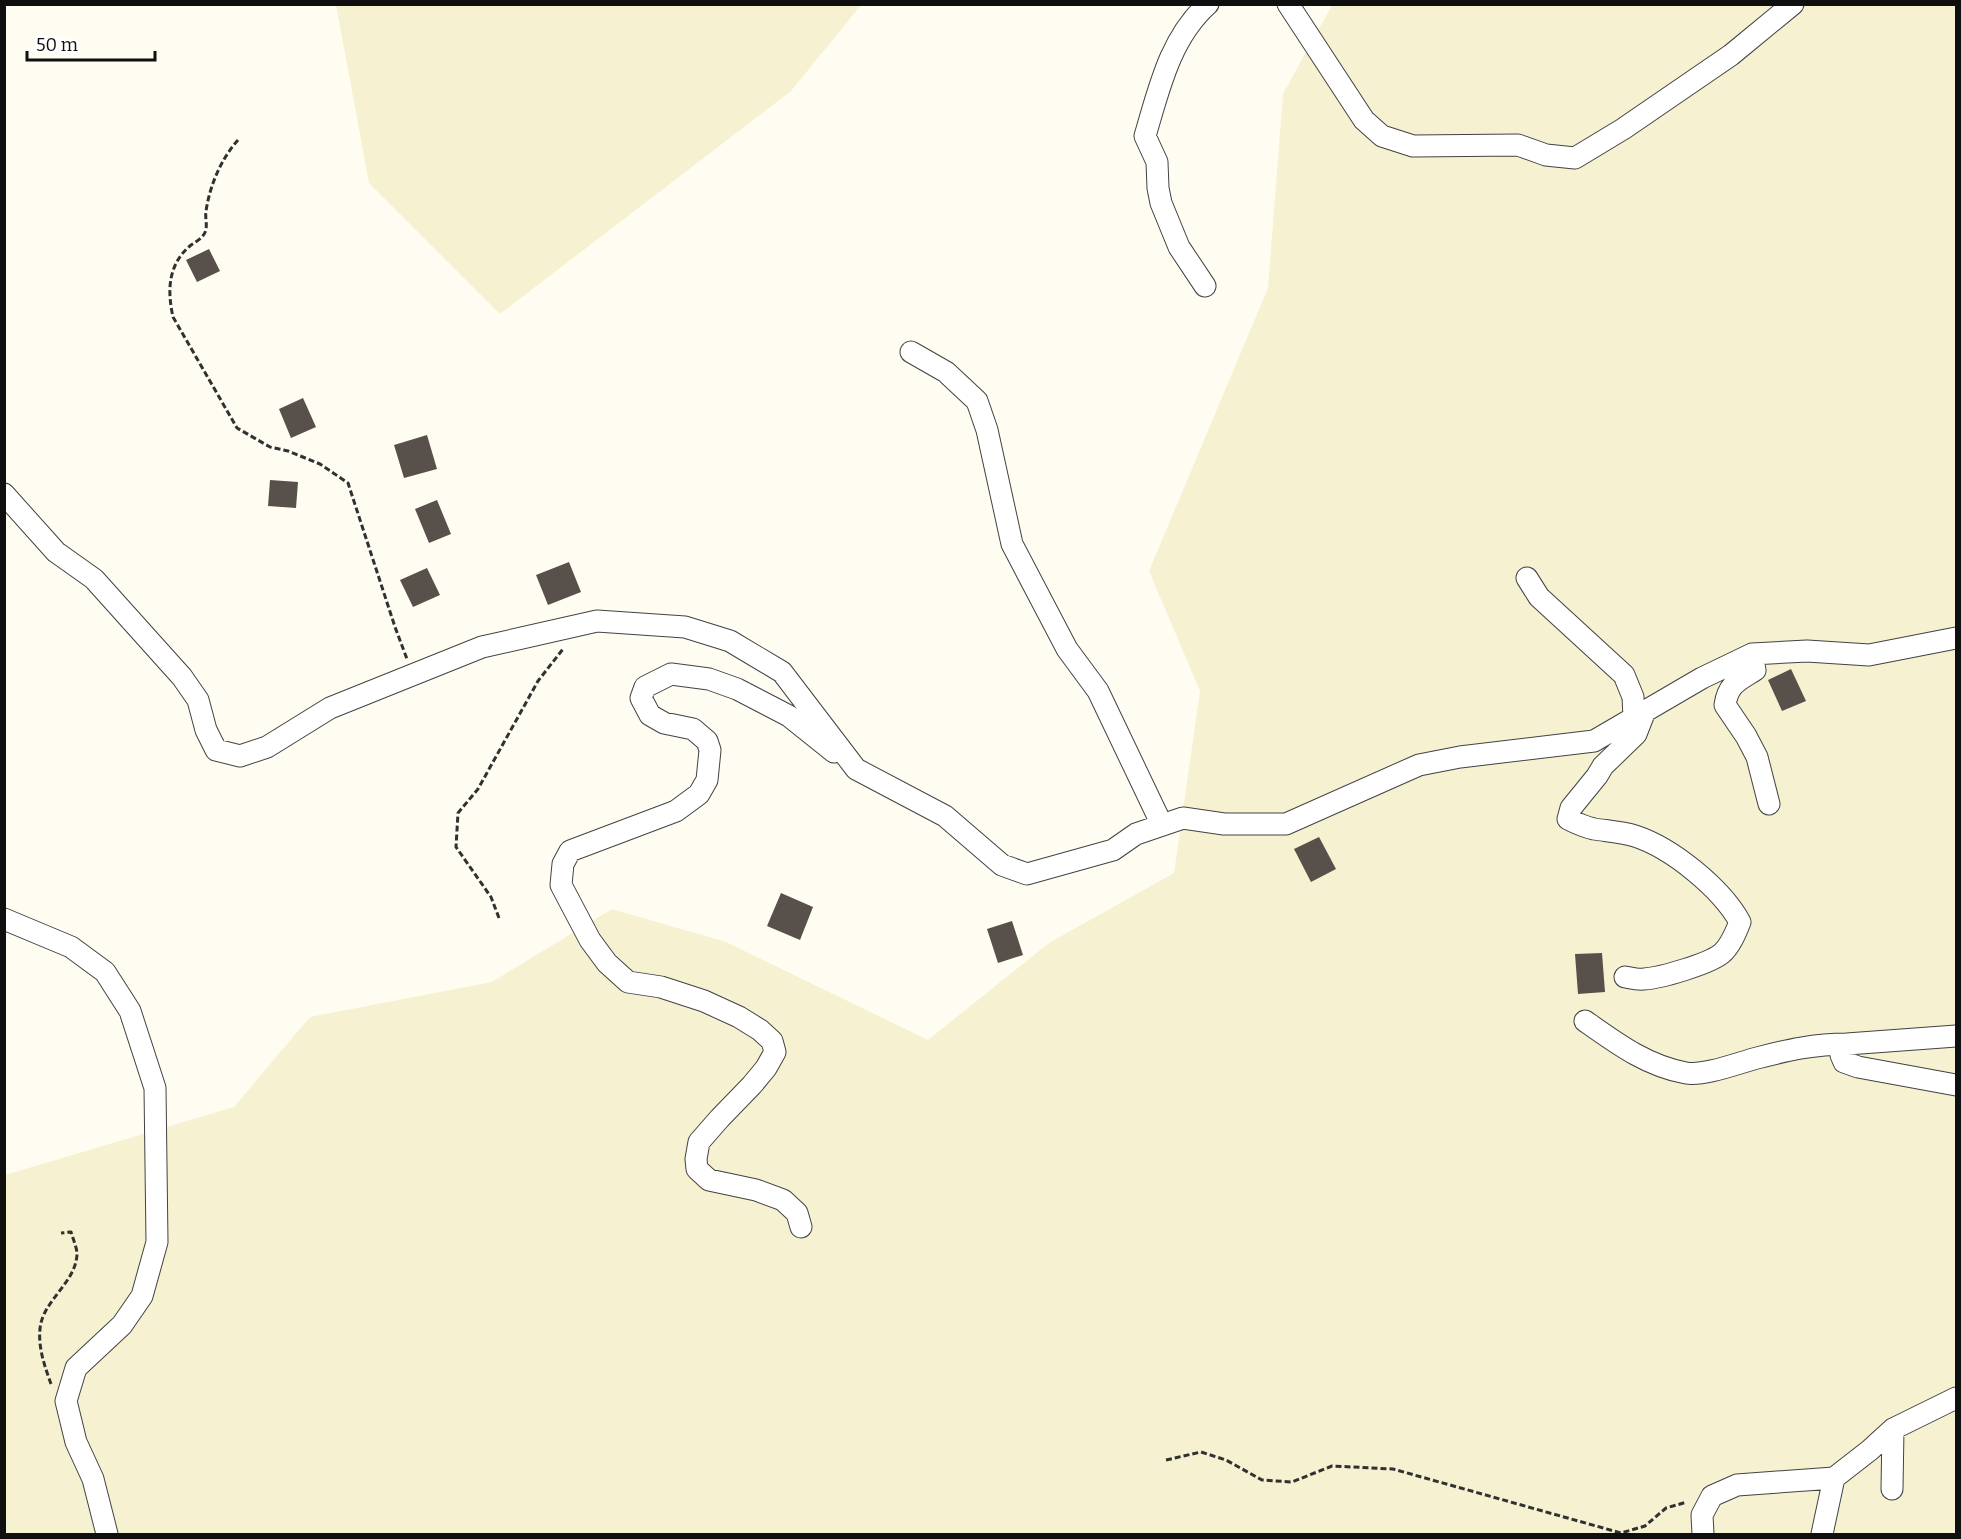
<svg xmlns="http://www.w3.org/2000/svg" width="1961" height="1539" font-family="Bitter,serif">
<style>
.farmland{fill:#f6f1d1}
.building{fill:#58504b}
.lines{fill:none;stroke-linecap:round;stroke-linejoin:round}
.street-casing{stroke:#424242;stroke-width:23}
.path{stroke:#313131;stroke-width:3;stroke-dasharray:6 3;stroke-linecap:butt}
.street{stroke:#fff;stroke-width:21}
</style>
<rect width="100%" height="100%" fill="#fffcf2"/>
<path class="farmland" d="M336,5V4L861,5L791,91L500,314L369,183Z
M1332,5H1956V1534H5V1175L234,1107L310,1017L492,982L612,909L726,942L928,1040L1049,943L1174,873L1200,691L1149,571L1268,288L1283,94Z"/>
<path class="building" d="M209,249L220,271L197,282L186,260Z
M303,398L316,427L291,438L279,409Z
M427,435L437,469L404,478L394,445Z
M270,480L298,482L296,508L268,506Z
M437,500L451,534L429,543L415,509Z
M569,562L581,592L548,605L536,575Z
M427,568L440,595L413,607L400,580Z
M1791,669L1806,701L1782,711L1768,680Z
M1319,837L1336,869L1311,882L1294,849Z
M781,893L813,907L800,940L767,926Z
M1012,921L1023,955L998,963L987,929Z
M1602,953L1605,992L1578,994L1575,954Z"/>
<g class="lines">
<defs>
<path id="street" d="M1288,4L1364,120L1382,136L1413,146L1518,145L1546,155L1575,158L1623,129L1731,55L1793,4
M1205,286L1179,247L1161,203L1158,188L1157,162L1145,136C1159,89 1170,38 1208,4
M911,352L946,372L977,401L987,430L1012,544L1067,649L1098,691L1162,825
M4,494L56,552L94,579L182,677L198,700L206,730L216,750L240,756L267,747L330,708L482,647L597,621L685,627L730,641L782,672L856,769L945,816L1002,865L1027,874L1113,850L1136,834L1183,818L1224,824H1286L1419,765L1460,757L1594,741L1702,678L1752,654L1807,651L1869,655L1956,638
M1527,578L1539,597L1624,675L1633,697L1634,717
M1752,654L1755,670C1738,681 1728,684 1725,705L1746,736L1757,757L1769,804
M4,919L71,947L105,972L130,1011L155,1088L157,1242L142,1296L122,1325L76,1368L66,1401L76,1442L93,1479L107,1534
M1625,977C1631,978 1638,980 1644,979C1661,978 1708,964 1721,954C1730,947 1736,932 1740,922C1721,888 1672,848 1635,836C1622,832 1607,831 1594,829C1585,827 1576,823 1568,819L1571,808L1597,776L1603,766L1636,734L1645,711
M1585,1021C1616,1043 1647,1066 1686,1073C1705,1076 1738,1063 1757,1058C1788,1050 1814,1044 1847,1044
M1956,1036L1847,1044L1841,1055L1844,1062L1858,1067L1956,1085
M801,1227L797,1213L783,1200L756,1190L709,1180L697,1169L696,1159L699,1142L720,1118L752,1085L766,1068L775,1052L772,1041L760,1030L739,1017L704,1001L661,987L628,982L607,963L590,940L561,885L563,864L570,851L676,811L699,794L707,780L710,750L707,741L693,729L664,723L650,715L641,698L645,687L671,674L709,679L737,689L789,716L834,752
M1892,1489L1893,1429
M1703,1534L1702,1515L1712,1496L1737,1485L1834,1478L1870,1450L1893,1429L1956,1398
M1822,1534L1834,1478"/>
</defs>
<use href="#street" class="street-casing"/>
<path class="path" d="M238,140C221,159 210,185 206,211C205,217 207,223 206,229C205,237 197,241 191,245C168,264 167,290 173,317L237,428L270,447L288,451L320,464L348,483L395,627L407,659
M499,918L491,897L456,847L458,813L478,789L538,681L563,649
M51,1384C45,1367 38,1348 40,1329C42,1301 76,1283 77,1254C77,1248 73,1239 71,1232L61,1233
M1166,1460L1201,1452L1226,1460L1262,1480L1292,1482L1332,1466L1393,1469L1621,1533L1645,1526L1666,1508L1687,1502"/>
<use href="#street" class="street"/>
</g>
<rect width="1961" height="1539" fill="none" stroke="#0f0f0f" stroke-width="12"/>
<path d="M27 51v9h128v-9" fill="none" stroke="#0f0f0f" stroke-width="3"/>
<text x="36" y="51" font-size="18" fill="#0f0f0f" stroke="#ffffff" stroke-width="4.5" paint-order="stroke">50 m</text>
</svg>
